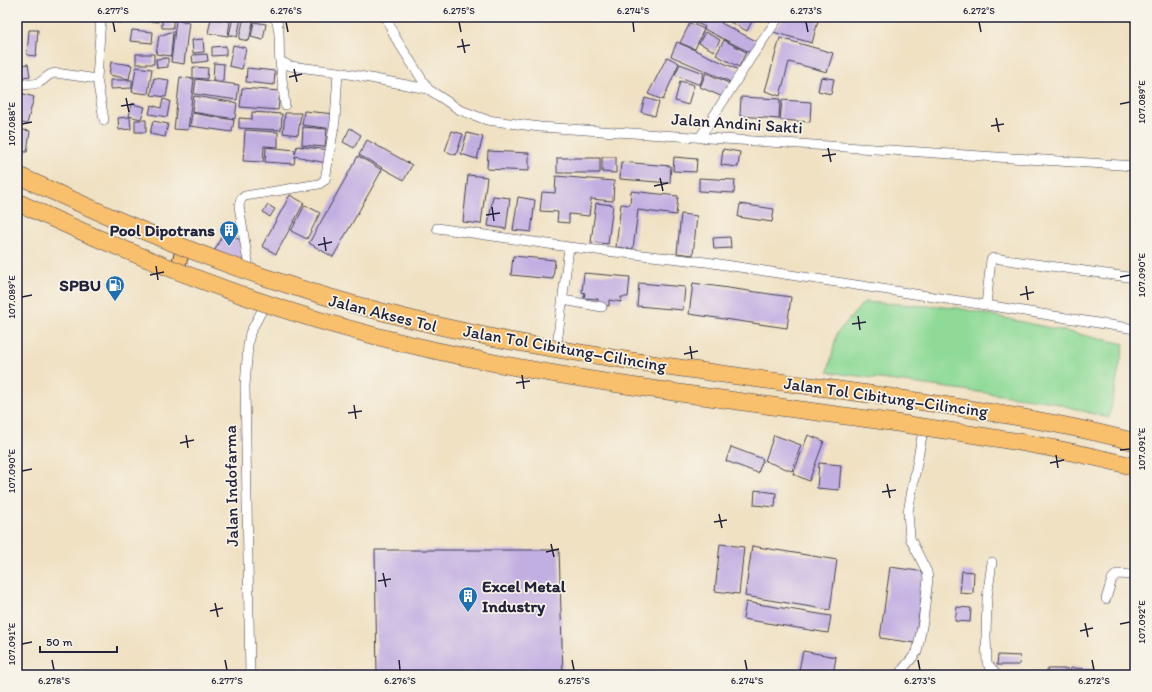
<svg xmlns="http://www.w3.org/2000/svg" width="1152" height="692" font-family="Itim,sans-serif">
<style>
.green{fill:#8fda97;stroke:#587e69}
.building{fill:#c2afe2}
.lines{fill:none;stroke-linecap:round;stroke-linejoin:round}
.minor-casing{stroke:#413f4f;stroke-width:10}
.primary-casing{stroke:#413f4f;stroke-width:16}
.minor{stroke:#fff;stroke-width:9}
.primary{stroke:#f8bf6c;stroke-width:14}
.motorway-bridge-casing{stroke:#413f4f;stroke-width:18;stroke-linecap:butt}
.motorway-bridge{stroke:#f8bf6c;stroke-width:17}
.ticks{fill:none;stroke:#22223b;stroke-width:1.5}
.labels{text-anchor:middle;stroke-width:3.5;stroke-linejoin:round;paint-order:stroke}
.street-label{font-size:17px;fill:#22223b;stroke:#f7f3e8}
.poi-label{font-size:17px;font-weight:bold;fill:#22223b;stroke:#f7f3e8;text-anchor:end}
.neatline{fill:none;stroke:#22223b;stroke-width:1.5}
.ticks-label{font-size:10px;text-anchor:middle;fill:#22223b}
</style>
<rect width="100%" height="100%" fill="#f7f3e8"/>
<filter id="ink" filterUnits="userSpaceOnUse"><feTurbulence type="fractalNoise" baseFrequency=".025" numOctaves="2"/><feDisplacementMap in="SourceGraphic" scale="8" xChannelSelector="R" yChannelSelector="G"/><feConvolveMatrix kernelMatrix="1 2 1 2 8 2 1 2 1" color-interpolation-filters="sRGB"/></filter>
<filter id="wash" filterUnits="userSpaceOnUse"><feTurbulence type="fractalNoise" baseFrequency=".012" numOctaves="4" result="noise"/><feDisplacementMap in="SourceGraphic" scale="16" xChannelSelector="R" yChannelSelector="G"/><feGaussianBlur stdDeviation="0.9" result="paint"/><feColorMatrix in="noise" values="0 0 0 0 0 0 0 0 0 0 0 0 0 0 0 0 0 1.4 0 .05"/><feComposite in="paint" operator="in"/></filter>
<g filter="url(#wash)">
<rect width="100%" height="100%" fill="#f0e1c3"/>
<path class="green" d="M864,302L958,308L1124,344L1109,418L1047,401L828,372L837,333Z"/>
<g id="blocks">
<path class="building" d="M111,17H124L123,23L111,21Z
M127,17H159L158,22L126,18Z
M162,17H173V28H162Z
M244,17H254L249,41L239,39Z
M692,17H723L721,23L758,42L753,54L704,29L705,27L691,20Z
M732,17H754L747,31L730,22Z
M785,17H819L812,43L773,32Z
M1128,17H1135V22L1127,20Z
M233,18L241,19L237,37L229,35Z
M211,19L230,21L228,36L208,33Z
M176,20L189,22L184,64L171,62Z
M254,22L266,24L263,40L251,37Z
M690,23L704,29L695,49L680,43Z
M29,30H38L36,56L27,55Z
M132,30L153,32L152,43L130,41Z
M173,31L171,56L156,54L159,36Z
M705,32L720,40L714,51L699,43Z
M780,38L833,53L827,72L789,62L780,96L765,91Z
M203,39L204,52L193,53L192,40Z
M724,40L746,52L739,67L716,55Z
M677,42L739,70L733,83L671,56Z
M233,45L246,48L242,69L229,66Z
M226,46V55L212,56V47Z
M136,54H154V64H136Z
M207,54L208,61L193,63L192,55Z
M667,57L679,63L663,100L648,94Z
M168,58V67L157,68L156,59Z
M111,62L132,65L129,79L109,75Z
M214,63L224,64L223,81L213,80Z
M28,64L30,76L17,78V66Z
M680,64L704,73L700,85L675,75Z
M136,67L152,69L148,94L132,92Z
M193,67L208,68L207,79L193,78Z
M247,68L275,71L274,85L246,82Z
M706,73L729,83L723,97L700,87Z
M180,77L194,79L188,130L174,129Z
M821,77L834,79L831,94L818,91Z
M154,78L169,80L166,97L151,95Z
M196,79L239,85L237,100L194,94Z
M110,80H132V88L110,89Z
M680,81L694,85L688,105L675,101Z
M242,88L280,91L278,110L240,107Z
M17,92L34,97L27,124L17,122Z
M194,96L237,103L235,119L192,112Z
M741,97L780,99L779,119L740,116Z
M645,98L659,102L655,116L641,112Z
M163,99L170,101L167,117L149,114L151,105L161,108Z
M782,100L811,102L810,122L780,120Z
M132,104L145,107L141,119L129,116Z
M304,111L335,114L333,129L302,125Z
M252,112L282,114L281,130L239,128V118L252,119Z
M192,113L234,120L232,132L190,126Z
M285,113H301L298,135L283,133Z
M130,117L131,129L119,130L118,118Z
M135,120H146V132H135Z
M153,121L168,124L165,137L150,134Z
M303,127L327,129L325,147L302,145Z
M350,128L361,135L354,148L343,142Z
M17,129L30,131L27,152L17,151Z
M245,130L278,132V147L264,146L263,162L243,161Z
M452,131L463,134L456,155L445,151Z
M467,133L483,137L477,159L461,154Z
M367,140L412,165L404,180L359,155Z
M297,146L329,150L327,163L305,159V158L295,156L294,164L265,162L266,147L295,150V154Z
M723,149L740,152L738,167L721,165Z
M488,151L529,153V171L487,169Z
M358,156L382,170L333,257L309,243Z
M602,157H616V173L602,172Z
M674,157L697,159L696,172L673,171Z
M557,158H600V173H557Z
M621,162L671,166L670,183L620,179Z
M468,175L487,177L481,224L463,222Z
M556,176L614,181L613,201L591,199L589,216L569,214V223L557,222L558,212L540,211L542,192L555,193Z
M699,178L735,180L734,193L699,191Z
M631,191L678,196L676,215L638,210L633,249L616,247L621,204L630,205Z
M290,195L304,203L276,254L262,246Z
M493,196L510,198L506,229L488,226Z
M518,197L535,200L531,232L513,230Z
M596,203L613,205L608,244L591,242Z
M740,204L774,209L772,222L738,217Z
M268,205L275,209L270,217L263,212Z
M305,205L320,213L307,239L291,231Z
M681,214L697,216L693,255L677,253Z
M224,231L242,241L243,260L240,266L213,254Z
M730,237L731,248L714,249L713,238Z
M513,256L555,260L553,279L511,275Z
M584,273L630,277L628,297H621V302L609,300V306L597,305L598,299L584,298L585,293L582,292Z
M639,283L685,287L683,310L637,306Z
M693,283L791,297L787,328L689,314Z
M774,435L801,445L792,471L765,461Z
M808,435L824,441L809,481L793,474Z
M731,447L763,459L758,473L726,461Z
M819,463L841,465L839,490L817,488Z
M755,490L776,493L775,507L754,505Z
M720,544L744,547L739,594L715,591Z
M752,546L837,560L830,610L745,596Z
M375,550H559L563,675H377Z
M890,567L925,572L915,643L880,638Z
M962,571L974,572L973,594L960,593Z
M746,602L831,616L828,633L743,619Z
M957,607L971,608L970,622L955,621Z
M803,651L836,657L833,675H798Z
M998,655L1020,656L1019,665H997Z
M1071,668L1095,669L1094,675H1070Z
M1047,669H1068V675H1047Z"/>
</g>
</g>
<g filter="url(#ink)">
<use href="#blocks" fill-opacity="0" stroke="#413f4f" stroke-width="1"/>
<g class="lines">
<defs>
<path id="minor" d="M101,17L97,79L104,120
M274,17C282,25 278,50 280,61L290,66L338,72L428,89
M386,17L395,37L428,89L460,110L487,120L540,127L1135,166
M280,61L285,105
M17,84C24,84 33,86 40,82C46,79 48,73 56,73L97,79
M701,136L750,59L779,17
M437,228L569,247L706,262L986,305L1135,329
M250,275L239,206L241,199L245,196L319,184L325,180L335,121L338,72
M563,300L602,307
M986,305L991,260L993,258L1135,278
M556,352L569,247
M992,562L987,598L986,637L987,663L997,675
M1106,599L1112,579L1117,574L1135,575
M250,675L245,386L248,345L250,333L267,301
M898,675L917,652L923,621L928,579L927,572L910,538L908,512L924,425"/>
<path id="primary" d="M178,266L182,253"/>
</defs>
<use href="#minor" class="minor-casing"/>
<use href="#primary" class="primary-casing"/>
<use href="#minor" class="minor"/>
<use href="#primary" class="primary"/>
<defs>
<path id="motorway-bridge" d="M17,175C98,212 179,248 264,277C342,303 424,324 505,340C632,363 761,379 890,397C972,409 1055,421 1135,442
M17,202C94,238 173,271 253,299C333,327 417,348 500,364C629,388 760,404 890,422C972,434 1055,446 1135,467"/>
</defs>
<use href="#motorway-bridge" class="motorway-bridge-casing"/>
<use href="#motorway-bridge" class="motorway-bridge"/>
</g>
</g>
<path class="ticks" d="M113,22L115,32M286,22L288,32M459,22L461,32M633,22L634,32M806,22L808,32M979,22L981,32M462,39L465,53M457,47L470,45M294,69L297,82M289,77L302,74M126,98L129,112M1120,104L1130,102M121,106L134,104M996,118L999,132M22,124L32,122M991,126L1004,124M828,148L831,162M822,156L836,154M660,178L663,191M654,186L668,183M492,207L494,221M486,215L500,213M324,237L326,251M318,245L332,242M156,266L158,280M150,275L164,272M1120,277L1130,275M1026,286L1028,300M1020,295L1034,292M22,297L32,295M858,316L860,330M852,324L866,322M690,346L692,359M684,354L698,351M522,375L524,389M516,383L530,381M354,405L356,419M348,413L362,411M186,435L188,448M180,443L194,440M1120,450L1130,449M1056,455L1058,468M1050,463L1064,460M22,471L32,469M887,484L890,498M882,492L896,490M719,514L722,528M714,522L727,520M551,544L554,557M546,552L559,549M383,573L386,587M378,581L391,579M215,603L218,617M210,611L223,608M1085,623L1088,637M1120,624L1130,622M1080,631L1093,628M22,644L32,642M52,660L54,670M225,660L227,670M399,660L400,670M572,660L574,670M745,660L747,670M918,660L920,670M1092,660L1094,670"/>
<defs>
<symbol id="building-pin" viewBox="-11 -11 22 30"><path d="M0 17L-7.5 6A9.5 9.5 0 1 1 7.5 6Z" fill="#1f6fb2" stroke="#f7f3e8"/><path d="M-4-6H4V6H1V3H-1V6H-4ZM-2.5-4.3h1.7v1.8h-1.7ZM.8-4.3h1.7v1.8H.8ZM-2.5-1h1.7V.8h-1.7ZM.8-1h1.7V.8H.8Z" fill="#fff"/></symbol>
<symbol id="fuel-pin" viewBox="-11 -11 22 30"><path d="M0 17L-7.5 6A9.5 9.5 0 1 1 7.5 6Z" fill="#1f6fb2" stroke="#f7f3e8"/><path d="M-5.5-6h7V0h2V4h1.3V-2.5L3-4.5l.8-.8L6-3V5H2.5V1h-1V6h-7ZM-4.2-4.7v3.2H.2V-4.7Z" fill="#fff"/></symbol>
</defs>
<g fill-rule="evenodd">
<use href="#building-pin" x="218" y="219" width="22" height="30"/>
<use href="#fuel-pin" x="104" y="274" width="22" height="30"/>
<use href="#building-pin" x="457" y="585" width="22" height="30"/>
</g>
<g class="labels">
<g class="street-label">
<text transform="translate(737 123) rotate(4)" y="6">Jalan Andini Sakti</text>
<text transform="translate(383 313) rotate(14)" y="6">Jalan Akses Tol</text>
<text transform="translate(565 348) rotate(10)" y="6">Jalan Tol Cibitung–Cilincing</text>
<text transform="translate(886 397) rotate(8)" y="6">Jalan Tol Cibitung–Cilincing</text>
<text transform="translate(231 486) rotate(-91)" y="6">Jalan Indofarma</text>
</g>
<g class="poi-label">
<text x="215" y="236">Pool Dipotrans</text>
<text x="101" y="291">SPBU</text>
<text x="482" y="592" text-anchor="start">Excel Metal<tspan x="482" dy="20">Industry</tspan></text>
</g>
</g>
<rect width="1152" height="692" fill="none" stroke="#f7f3e8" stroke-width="44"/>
<path d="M40 646v6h77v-6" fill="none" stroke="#22223b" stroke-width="2"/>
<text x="46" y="646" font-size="12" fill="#22223b" stroke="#f7f3e8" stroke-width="3" paint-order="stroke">50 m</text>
<rect x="22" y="22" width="1108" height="648" class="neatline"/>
<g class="ticks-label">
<text x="113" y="14">6.277°S</text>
<text x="286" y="14">6.276°S</text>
<text x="459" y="14">6.275°S</text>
<text x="633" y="14">6.274°S</text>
<text x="806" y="14">6.273°S</text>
<text x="979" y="14">6.272°S</text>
<text transform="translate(1141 102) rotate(-90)" y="4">107.089°E</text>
<text transform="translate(11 124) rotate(-90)" y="4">107.088°E</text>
<text transform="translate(1141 275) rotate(-90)" y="4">107.090°E</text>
<text transform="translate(11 297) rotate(-90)" y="4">107.089°E</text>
<text transform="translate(1141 449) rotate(-90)" y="4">107.091°E</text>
<text transform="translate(11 471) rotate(-90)" y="4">107.090°E</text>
<text transform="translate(1141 622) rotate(-90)" y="4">107.092°E</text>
<text transform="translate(11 644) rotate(-90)" y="4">107.091°E</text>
<text x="54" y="684">6.278°S</text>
<text x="227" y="684">6.277°S</text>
<text x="400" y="684">6.276°S</text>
<text x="574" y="684">6.275°S</text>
<text x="747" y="684">6.274°S</text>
<text x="920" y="684">6.273°S</text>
<text x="1094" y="684">6.272°S</text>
</g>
</svg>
